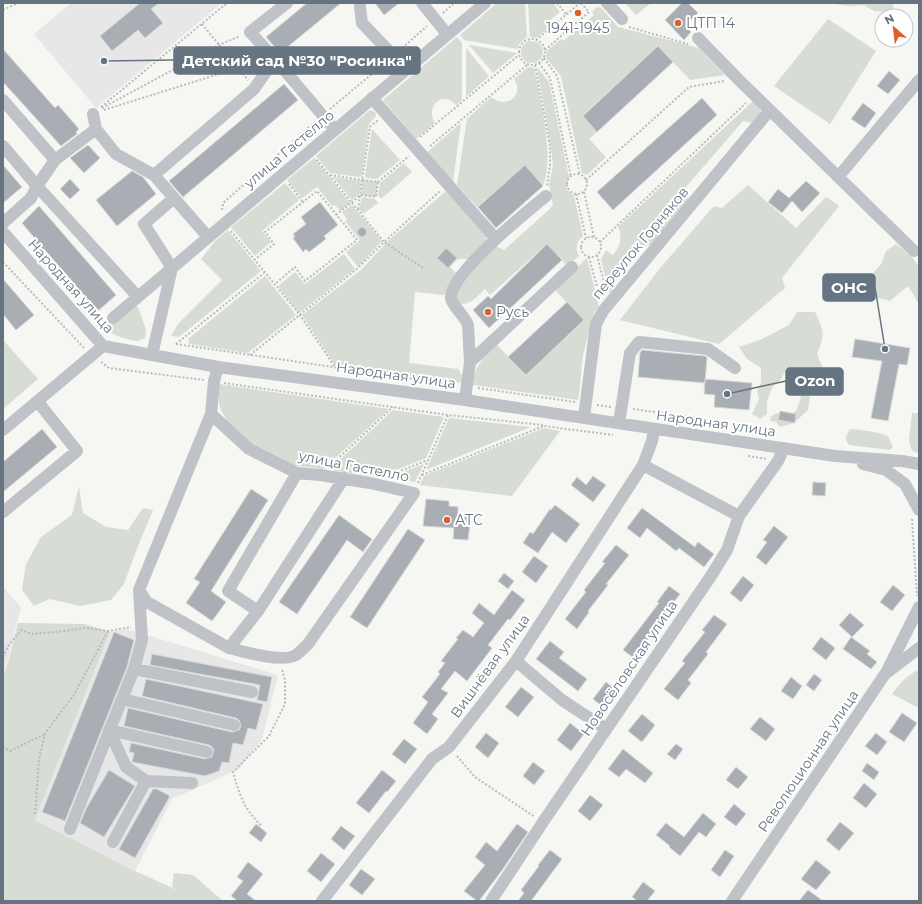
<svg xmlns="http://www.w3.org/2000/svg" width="922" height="904" font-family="Montserrat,sans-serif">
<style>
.built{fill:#e6e7e6}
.green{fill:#d7dcd4}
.building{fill:#a8aeb4;stroke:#d7d7d5}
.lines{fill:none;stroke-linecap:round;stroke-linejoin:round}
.path{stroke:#b9bbbe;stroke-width:2;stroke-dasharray:2 2;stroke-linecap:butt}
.minor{stroke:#bfc2c6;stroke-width:12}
.poi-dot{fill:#dc5f2c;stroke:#fff;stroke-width:1.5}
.labels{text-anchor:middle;stroke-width:4;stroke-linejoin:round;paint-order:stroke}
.poi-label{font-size:14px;fill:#667482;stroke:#fff;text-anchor:start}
.street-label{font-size:14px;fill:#667482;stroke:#fff}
.leader{fill:none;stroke:#667482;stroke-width:1.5}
.callout-dot{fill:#667482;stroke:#fff;stroke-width:1.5}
.callout{fill:#667482;stroke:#667482;stroke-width:1.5}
.callout-label{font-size:15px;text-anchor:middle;font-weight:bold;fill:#fff}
</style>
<rect width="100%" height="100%" fill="#f6f6f2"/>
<path class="built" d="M71,3H222L96,108L34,34Z
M3,587L21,607L8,659L3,673Z
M127,629L278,675L262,739L239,769L172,799L135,871L35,820L110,632Z"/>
<path class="green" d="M497,3H525L527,37L519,44L518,49L464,40L460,35Z
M528,3H553L560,12L548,22L550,26L536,38L530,37Z
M625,3H651L636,15Z
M826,3H893L894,13L874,11L864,5L851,6Z
M597,7L601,8L618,27L699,48L725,75L690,80L658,46L583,115L597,132L589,139L606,157L587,175L582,173L561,76L546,58L547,51L561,39L563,41L594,15L592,12Z
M828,19L876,51L830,124L774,86Z
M457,37L462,43V100L456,105C444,90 424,106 435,123L416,139L383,100Z
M521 52a11 11 0 1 1 22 0a11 11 0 1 1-22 0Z
M469,45L517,53L493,73Z
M466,48L489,76L466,97Z
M528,67L534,68C540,99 555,156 543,186L525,165L477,207L457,185L467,119L491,97C507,111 525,93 514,79Z
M537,67L549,82L569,177L566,185L567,190L574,196L583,236C576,242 575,248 579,256L567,266L547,244L490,295L485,289C477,296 469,308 458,302C452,283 483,259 496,246L504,250L553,206L549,185L553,166L551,147Z
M753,101L760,108L761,113L755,122L751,123L743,121L686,187L689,196L687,202L652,244L646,246L638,244L610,276C614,283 616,288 609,293L601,259L606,250L613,255C620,246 623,237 618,227Z
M370,110L375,112L376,116L369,124L362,175L359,177L330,173L316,156Z
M461,123L453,181L426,153Z
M372,129L400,160L377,179L366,178L365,175Z
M314,158L350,203L340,211L335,205L332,206L317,187L302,198L287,180Z
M404,163L412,172L381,199L378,195L380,183Z
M333,177L361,181L359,195L352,200Z
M362,180L378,182L376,197L361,195Z
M285,183L299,200L262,231L271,242L255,256L231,227Z
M748,185L796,228L826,197L839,206L782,278L785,288L719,344L620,320L661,267L714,206L722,208Z
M446,191L486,236L487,242L469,259H458L450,267L456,273L444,295L415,292L409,363L458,369L463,377L462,383L335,365L302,315L361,270L389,240Z
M362,197L375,199L378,203L363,214L359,209Z
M352,205L382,241L358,267L346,252L360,240L345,221L347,219L342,212Z
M228,230L261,271L179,337L171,336L178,324L222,280L201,259L215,241Z
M896,244L913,258L919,267V304L908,286L890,301L878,298L872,292L862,289L866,281L882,263L886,251Z
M344,254L355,269L299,313L278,286L295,272L305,284Z
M587,258L599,307L595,311L593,317L583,355L579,394L578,400L473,385C473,368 485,355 496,344L526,375L584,321L554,289Z
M265,276L296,315L248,353L189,344L188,339Z
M133,304L138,307L146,330L145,338C144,338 139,341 138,341C130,341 109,334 105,328L107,323Z
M797,312H815C824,331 825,334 817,354L823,369L818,385L810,395L808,410L794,423L780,427L776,422L770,421L771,416L777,413L787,417L796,411L800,401L803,385L799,370L787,368L781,379L772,388L767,401V414L760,419L752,414L759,399L757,391L761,383V368L747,359L739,347L762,339L789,325Z
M3,340L38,379L3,409Z
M219,384L389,409L323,469C311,467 297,467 286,463C261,454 226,431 219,403C218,397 218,390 219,384Z
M393,410L444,417L426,458L378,477L329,470Z
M912,413H919V453L912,451L909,441Z
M449,418L531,427L426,470Z
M544,428L560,431L512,496L420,485L424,476Z
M851,429C864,430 877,432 888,436L893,447L890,450L849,445C844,439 846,434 851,429Z
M424,464L415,482L387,478Z
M79,486L83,513L106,527L128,530L143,508L153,510L138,546L124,584L111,600L80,606L50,599L34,606L22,590L26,564L41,537L72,515Z
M18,623L84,624L110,632L35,820L135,871L179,891L172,887L174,873L193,875L223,901H3V676L9,659Z
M919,670V708L892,694C899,685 907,674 919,670Z"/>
<path class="building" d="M140,3H159L151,9L163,23L145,38L138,30L112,51L100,36Z
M307,3H341L280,53L266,37Z
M375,3H399L384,15Z
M682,3H688L698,13L685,26L691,32L684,40L665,20Z
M658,46L673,62L597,132L583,116Z
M3,49L55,108L58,105L79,129L76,132L77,134L61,146L3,82Z
M889,71L900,80L888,94L877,86Z
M284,84L298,100L183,197L169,181Z
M702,98L717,115L613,210L597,192Z
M863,103L876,113L865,128L851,119Z
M88,145L100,158L84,173L70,158Z
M3,165L22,187L3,203Z
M525,165L543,186L496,228L478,207Z
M132,171L143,177L156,194L117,226L96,200Z
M70,179L80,190L70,199L60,189Z
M806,181L820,193L802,212L792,201L782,213L768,202L778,189L789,198Z
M320,202L338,225L324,236L326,239L309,252L306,249L303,252L293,238L295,237L293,234L306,224L301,217Z
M39,206L116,295L98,311L44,249L40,253L33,244L37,241L22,223Z
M357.5 232a4.5 4.5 0 1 1 9 0a4.5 4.5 0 1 1-9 0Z
M547,244L562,260L489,328L473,310L488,296L491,299Z
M446,248L457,258L448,268L437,258Z
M3,279L34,315L16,330L3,314Z
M567,302L584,320L526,375L508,357Z
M855,339L910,348L907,365L899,364L888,421L871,418L882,361L852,357Z
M642,350L705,356L707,357L705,383L638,377L640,353Z
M705,379L752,383L749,410L714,407L715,395L704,394Z
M780,411L796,414L795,423L778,420Z
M42,429L57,447L3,492V462Z
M593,476L606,485L593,502L571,485L577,477L586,485Z
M813,482L826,483L825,496L812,495Z
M251,489L268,500L211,591L226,602L212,621L186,603L200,582L194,579Z
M426,499L449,501V506L458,507V514L471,515L468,540L453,539L454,528L423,526Z
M555,505L580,524L566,543L552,532L538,553L523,543L530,532L533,534L550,509L551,510Z
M642,508L695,547L698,542L714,554L704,567L679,548L676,551L647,528L640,538L627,528Z
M339,515L372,539L363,552L347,540L297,614L279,602Z
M774,526L788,537L766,565L756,557L767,542L763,540Z
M408,529L425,540L367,628L350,617Z
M616,545L629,555L606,584L608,585L588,611L589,612L577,629L565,619L586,592L584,590L605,563L602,562Z
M534,556L548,566L536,583L522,572Z
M504,573L514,581L508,589L498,581Z
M743,576L754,585L741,602L730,593Z
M893,585L905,595L892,611L880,602Z
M669,586L680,594L658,623L659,624L634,658L623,650L659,603L657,602Z
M512,590L525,600L510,620L508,619L488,645L492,648L467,681L455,671L441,689L448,693L432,714L438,719L427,734L413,723L428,702L422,697L440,674L438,672L445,663L441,661L458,639L456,638L463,630L473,637L484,623L472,613L479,603L494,615Z
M850,613L864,625L852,637L839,625Z
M714,615L727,624L706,652L708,654L688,680L691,683L678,700L664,689L685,663L682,661L705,632L702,630Z
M114,632L134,640L127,667L65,821L42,812Z
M821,637L835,648L826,660L812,649Z
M851,637L870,651L867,654L877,662L871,669L843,649Z
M550,641L564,652L559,658L587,679L578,691L536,659Z
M152,654L272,677L267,702L257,700L260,685L150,665Z
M814,674L822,680L814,691L806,685Z
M791,677L802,686L793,699L781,691Z
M146,679L263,704L256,730L248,728L243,745L233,743L229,763L222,762L219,771L205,776L132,762L134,753L129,752L131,743L205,759L212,757L214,750L212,747L209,745L124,726L128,708L232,732L239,730L241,726L239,720L236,718L142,696Z
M606,682L616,690L603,707L593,699Z
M521,687L534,697L518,717L505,707Z
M902,713L917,723L904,742L889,732Z
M642,714L655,725L642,742L628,731Z
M760,717L775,729L766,741L750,729Z
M570,723L584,734L571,751L557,740Z
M486,733L499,743L488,758L475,747Z
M876,733L887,742L877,755L865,746Z
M404,739L417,749L405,764L392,754Z
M676,744L683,749L675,760L667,754Z
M623,749L653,773L645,783L626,769L619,777L608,769Z
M533,762L545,771L534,785L523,776Z
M867,763L879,772L874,780L862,771Z
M736,767L748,777L738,789L726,780Z
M109,770L135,786L104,837L80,823L87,807Z
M382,770L396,781L387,792L386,791L369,813L356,803Z
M864,783L877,794L866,808L853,798Z
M153,789H157L170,796L135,858L119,849Z
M590,795L603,805L590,821L578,811Z
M734,804L746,814L736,826L724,817Z
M703,813L716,824L706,837L699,832L680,856L669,847L670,846L656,835L666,823L684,837Z
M840,822L854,833L839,851L826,840Z
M256,824L267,833L261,842L249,833Z
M517,824L528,832L503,869L479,901H477L464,891L485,865L475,857L486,842L497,851Z
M341,826L355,836L344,850L331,839Z
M550,850L562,859L531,901H518L524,893L521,890L539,866L538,865Z
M725,850L734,856L720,877L711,870Z
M321,853L335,864L321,882L307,871Z
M816,860L831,872L816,890L801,879Z
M248,862L263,874L247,894L256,901H238L231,896L243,881L237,877Z
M361,869L375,879L362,895L349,885Z
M643,882L655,891L647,901H637L632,897Z
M808,890L823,901H799Z"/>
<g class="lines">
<path class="path" d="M557,3L566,14
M3,10L18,3
M443,13L454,3
M202,24L248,80
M629,27L688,44
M519 52a13 13 0 1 1 26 0a13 13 0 1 1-26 0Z
M536,40L580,3
M402,48L427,26
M545,50L589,12L581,3
M544,58L557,76L580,175
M539,63L550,78L571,177
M535,65L550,146V165L547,186
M101,107L227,3
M102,108L219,45L240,36
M330,109L385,63
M104,110L238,68L258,63
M420,137L519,55
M430,146L527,65
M567 184a10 10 0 1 1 20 0a10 10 0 1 1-20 0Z
M330,175L362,180L358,210
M586,180L689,87L724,81
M378,182L409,156
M289,184L303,202
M584,192L594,237
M576,194L586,238
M222,210L223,203L315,122
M336,215L361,195L376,197L378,182L362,180L370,127L378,120
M231,231L300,315L335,367
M581 247a10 10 0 1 1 20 0a10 10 0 1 1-20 0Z
M600,242L746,103
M597,255L606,291
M589,257L600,298
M254,260L274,244L265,232L317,191L357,240L305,281L295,267L274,285
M3,262L84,348
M423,268L384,242L440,191
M176,344L456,385
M176,344L264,273
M250,355L358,268L384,242L316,159
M101,362L109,368L204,380
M224,383L448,415L543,425
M478,388L575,402
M597,405L611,407
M633,409L697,418L696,425
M748,456L767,459
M331,465L393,407
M390,475L428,460
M422,475L544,426L613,435
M418,483L448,415
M912,519L917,596
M3,657L8,646L21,630L32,634L56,632L85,628L108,631L131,627
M3,747L10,751L45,734
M457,756L475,777L535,817
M35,814L39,759L45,733L74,695L108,631
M261,825C244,810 239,793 233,772L269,736L285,704V680L282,669"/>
<path class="minor" d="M287,3L250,32L275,59L335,130
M422,3L447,34
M607,3L622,19
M360,7L362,23L406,69
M698,38L737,78L914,251
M372,98L496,239
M3,100L55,160
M93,114L96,129L116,154L154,175
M3,146L37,186L55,160L96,129
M838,177L919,80
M3,223L31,198L37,186L138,297
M3,232L103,346L218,367L465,400L835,456L902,461L919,464
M208,237L154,175L254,89L275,59
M113,318L485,3
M152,355L172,268L144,224L174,198
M470,362L572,267
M465,400L470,362L468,325C465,316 450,304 451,296C453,272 525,213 546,196
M211,414L249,449L297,473L320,475L370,483L414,493L308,644C304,648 300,652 296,655C283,663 244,652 229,648
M584,417L596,324L603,311L770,110
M619,423L630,353L639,342L708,349L735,368
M3,430L103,346
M863,464L886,470L905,484L919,510
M643,465L739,516
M3,512L77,451L38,402
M139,590L147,602L229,648L258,611L344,478
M258,611L228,591L297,473
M516,661L562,700L606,729
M134,669L252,692
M887,671L919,607
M122,699L234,725
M192,783L146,781L126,767L109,730L207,752
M70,829L134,669L142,640L139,590L211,414L214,381L218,367
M113,842L146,781
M322,901L432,759L449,747L516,661L643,465L652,441L654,429
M491,901L543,822L711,576L727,550L739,516L778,461L784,448
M732,901L885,674L919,648"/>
</g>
<g class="poi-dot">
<circle cx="578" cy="13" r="4"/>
<circle cx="678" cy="23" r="4"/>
<circle cx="488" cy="312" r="4"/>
<circle cx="447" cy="520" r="4"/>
</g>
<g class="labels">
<g class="poi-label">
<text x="686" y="28">ЦТП 14</text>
<text x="578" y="33" text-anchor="middle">1941-1945</text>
<text x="496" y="317">Русь</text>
<text x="455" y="525">АТС</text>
</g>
<g class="street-label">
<text transform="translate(289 149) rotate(-40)" y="5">улица Гастелло</text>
<text transform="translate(640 243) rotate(-50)" y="5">переулок Горняков</text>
<text transform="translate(71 286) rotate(48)" y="5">Народная улица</text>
<text transform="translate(396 375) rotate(8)" y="5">Народная улица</text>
<text transform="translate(716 423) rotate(8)" y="5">Народная улица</text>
<text transform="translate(354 466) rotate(11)" y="5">улица Гастелло</text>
<text transform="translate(490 666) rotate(-54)" y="5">Вишнёвая улица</text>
<text transform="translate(629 668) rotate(-56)" y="5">Новосёловская улица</text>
<text transform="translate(808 761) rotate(-56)" y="5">Революционная улица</text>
</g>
</g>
<path class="leader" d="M104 61L174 60M885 349L875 287M727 394L786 381"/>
<g class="callout-dot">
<circle cx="104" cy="61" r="4"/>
<circle cx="885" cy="349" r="4"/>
<circle cx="727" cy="394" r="4"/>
</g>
<g class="callout">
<rect x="174" y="47" width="246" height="27" rx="4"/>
<rect x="823" y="274" width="52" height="27" rx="4"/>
<rect x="786" y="368" width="57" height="27" rx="4"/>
</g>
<g class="callout-label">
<text x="297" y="66">Детский сад №30 "Росинка"</text>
<text x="849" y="293">ОНС</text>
<text x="815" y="386">Ozon</text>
</g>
<rect width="922" height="904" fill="none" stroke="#667482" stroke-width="8"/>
<g transform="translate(894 28) rotate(332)"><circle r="19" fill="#ffffff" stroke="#c2c7cd"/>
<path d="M0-3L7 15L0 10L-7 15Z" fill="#dc5f2c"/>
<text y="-6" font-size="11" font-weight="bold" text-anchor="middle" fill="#667482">N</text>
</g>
</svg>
